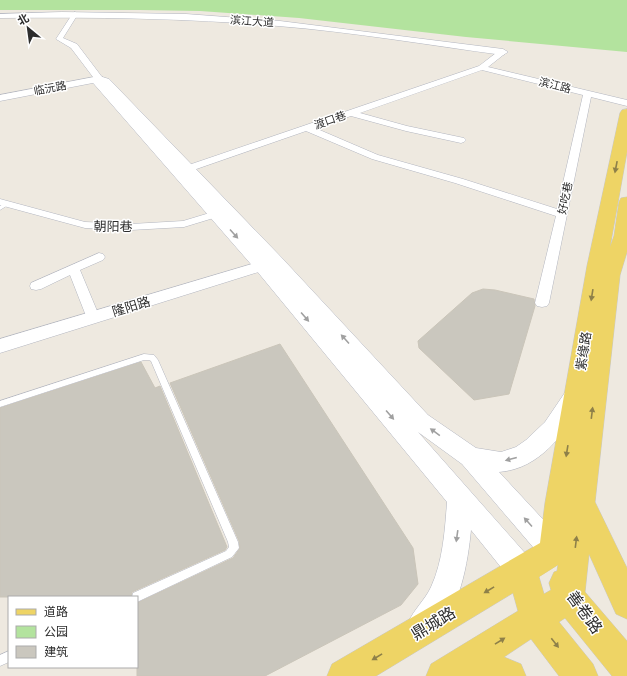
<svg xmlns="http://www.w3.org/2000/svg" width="627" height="676" font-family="'Fira Sans','Noto Sans SC',sans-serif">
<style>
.green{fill:#b3e39e}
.building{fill:#cac7be;stroke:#cac5b9}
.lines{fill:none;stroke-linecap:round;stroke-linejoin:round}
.service-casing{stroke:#b3b6c0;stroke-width:1}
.minor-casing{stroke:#b3b6c0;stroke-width:1}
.tertiary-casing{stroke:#b3b6c0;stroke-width:1}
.secondary-casing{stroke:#b3b6c0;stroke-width:1}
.primary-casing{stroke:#c8c8c8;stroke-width:1}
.service{fill:#fff;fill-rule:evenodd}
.minor{fill:#fff;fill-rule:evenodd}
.tertiary{fill:#fff;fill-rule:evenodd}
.secondary{fill:#fff;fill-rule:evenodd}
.primary{fill:#eed465;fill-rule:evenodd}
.oneway{fill:#8e8049}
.oneway2{fill:#a0a0a0}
.labels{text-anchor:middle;stroke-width:3;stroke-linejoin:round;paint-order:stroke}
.far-street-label{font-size:11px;fill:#2d2d2d;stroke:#fff}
.street-label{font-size:13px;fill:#2d2d2d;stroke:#fff}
.near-street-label{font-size:16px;fill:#2d2d2d;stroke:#fff}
</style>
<rect width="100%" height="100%" fill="#eee9e0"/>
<path class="green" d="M0,0H627V52L466,37L299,18L200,11L140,10H0Z"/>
<path class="building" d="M483,289L495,290L534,299L535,306L509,394L474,400L419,348L418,341L472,293Z
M280,344L413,548L418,584L401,605L265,676H137V603L233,558L240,548L239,541L170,383Z
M141,362L155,388L160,386L227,547L225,550L132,592L131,597H0V408Z"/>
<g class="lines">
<defs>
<path id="service" d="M6,202L9,204L8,205L0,210V206Z
M144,354L154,355L158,360L238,542L239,548L232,557L137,602V597H132L133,593L226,551L229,547L228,542L151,361L149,360H144L0,407V401Z
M9,651V662L0,666V655Z"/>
<path id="minor" d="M75,12L78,14L63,38L77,44L102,77V81H96L71,48L56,39L73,13Z
M500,50H503L507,52L488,67L627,100V106L591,97L549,303L547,306L542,307L537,306L535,303L556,216L455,183L372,159L306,131L182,174H174L173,172L174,170L479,66ZM482,70L583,95L557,209L463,179L378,155L315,128L351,116L406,131L461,143L464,142L466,140L464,138L407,126L360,113Z
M0,199L85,222L131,224L183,221L226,208L232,211L230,213L184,227L131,230L85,228L0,205Z
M99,253L103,254L105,257L103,260L80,270L100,318L98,321L93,323L88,321L70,275L41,289L36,290L31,289L30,286L31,283Z"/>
<path id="tertiary" d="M62,12L186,14L280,21L503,49L508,52L503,55C428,45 353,32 278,26C185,18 93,17 0,18V14Z
M99,76L103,77L104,79L103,81L0,101V95Z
M262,261L268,263L270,266L268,269L0,353V339Z"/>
<path id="secondary" d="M99,76L109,79L281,257L428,415L476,448L501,452L516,447L526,440L545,422L566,391L574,388L582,391L585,397C567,431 541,469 499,472L564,542L568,551L564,560L554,564L544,560L462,464L418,432L532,561L536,571L532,581L522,585L512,581L471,530C468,561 460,612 434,633C431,635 427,636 423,638L413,633L408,623C414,609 425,600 431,587C443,561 445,529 447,502L256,270L94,84L92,82L95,77Z"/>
<path id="primary" d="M627,109V152L610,247L614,236L619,202L621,198L627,197V252L620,275L595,502L627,568V619L616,614L589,554L585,592L627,641V676H612L565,618L559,622L593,664L598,676H559L531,639L504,657L521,664L526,676H426L431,664L518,611L513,593L376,676H327L332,664L540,543L545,503L587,266L620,113L622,110ZM558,565L557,571L554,572L549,583L551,590L544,594L539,577Z"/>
</defs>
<use href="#service" class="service-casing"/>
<use href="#minor" class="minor-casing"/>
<use href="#tertiary" class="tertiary-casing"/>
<use href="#secondary" class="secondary-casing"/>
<use href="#primary" class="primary-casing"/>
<use href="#service" class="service"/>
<use href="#minor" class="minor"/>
<use href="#tertiary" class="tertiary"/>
<use href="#secondary" class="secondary"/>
<use href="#primary" class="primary"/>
</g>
<defs><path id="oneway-solid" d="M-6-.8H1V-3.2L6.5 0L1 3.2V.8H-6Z"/></defs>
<g class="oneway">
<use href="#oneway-solid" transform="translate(616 167) rotate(101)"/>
<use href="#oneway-solid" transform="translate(592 295) rotate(99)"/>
<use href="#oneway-solid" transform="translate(592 413) rotate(-83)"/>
<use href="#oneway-solid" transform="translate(567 451) rotate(99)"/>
<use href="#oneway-solid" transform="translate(576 542) rotate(-83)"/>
<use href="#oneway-solid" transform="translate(489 590) rotate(149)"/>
<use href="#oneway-solid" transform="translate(500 641) rotate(-32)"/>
<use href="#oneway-solid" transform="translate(555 643) rotate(52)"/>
<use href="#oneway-solid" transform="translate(377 657) rotate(149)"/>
</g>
<g class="oneway2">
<use href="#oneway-solid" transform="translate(234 234) rotate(48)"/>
<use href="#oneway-solid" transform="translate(305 317) rotate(49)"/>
<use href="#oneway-solid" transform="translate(345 339) rotate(-132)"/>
<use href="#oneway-solid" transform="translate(390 415) rotate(49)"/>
<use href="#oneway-solid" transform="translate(435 432) rotate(-144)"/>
<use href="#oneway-solid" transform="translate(511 459) rotate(165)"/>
<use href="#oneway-solid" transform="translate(528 522) rotate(-132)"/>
<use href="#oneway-solid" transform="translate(457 536) rotate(98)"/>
</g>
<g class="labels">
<g class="far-street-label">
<text transform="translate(252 21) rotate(4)" y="4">滨江大道</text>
<text transform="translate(555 85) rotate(14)" y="4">滨江路</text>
<text transform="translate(50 88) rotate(-11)" y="4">临沅路</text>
<text transform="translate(330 120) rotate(-19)" y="4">渡口巷</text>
<text transform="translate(565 198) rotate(-78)" y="4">好吃巷</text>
</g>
<g class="street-label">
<text transform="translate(113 226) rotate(1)" y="5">朝阳巷</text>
<text transform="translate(131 306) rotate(-17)" y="5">隆阳路</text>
<text transform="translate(583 351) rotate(-81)" y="5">紫缘路</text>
</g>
<g class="near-street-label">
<text transform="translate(585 612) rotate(54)" y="6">善卷路</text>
<text transform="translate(433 623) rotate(-31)" y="6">鼎城路</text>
</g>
</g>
<rect x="8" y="596" width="130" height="72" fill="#ffffff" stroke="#ababab"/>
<rect x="16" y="609" width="20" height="6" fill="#eed465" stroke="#ababab"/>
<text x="44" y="616" font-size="12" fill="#2d2d2d">道路</text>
<rect x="16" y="626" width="20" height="12" fill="#b3e39e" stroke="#ababab"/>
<text x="44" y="636" font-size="12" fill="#2d2d2d">公园</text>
<rect x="16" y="646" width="20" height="12" fill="#cac7be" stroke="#ababab"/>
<text x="44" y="656" font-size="12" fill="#2d2d2d">建筑</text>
<g transform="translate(28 28) rotate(331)" stroke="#ffffff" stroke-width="3" paint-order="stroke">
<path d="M0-3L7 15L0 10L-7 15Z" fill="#2d2d2d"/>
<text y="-6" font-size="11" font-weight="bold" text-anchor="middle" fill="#2d2d2d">北</text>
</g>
</svg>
